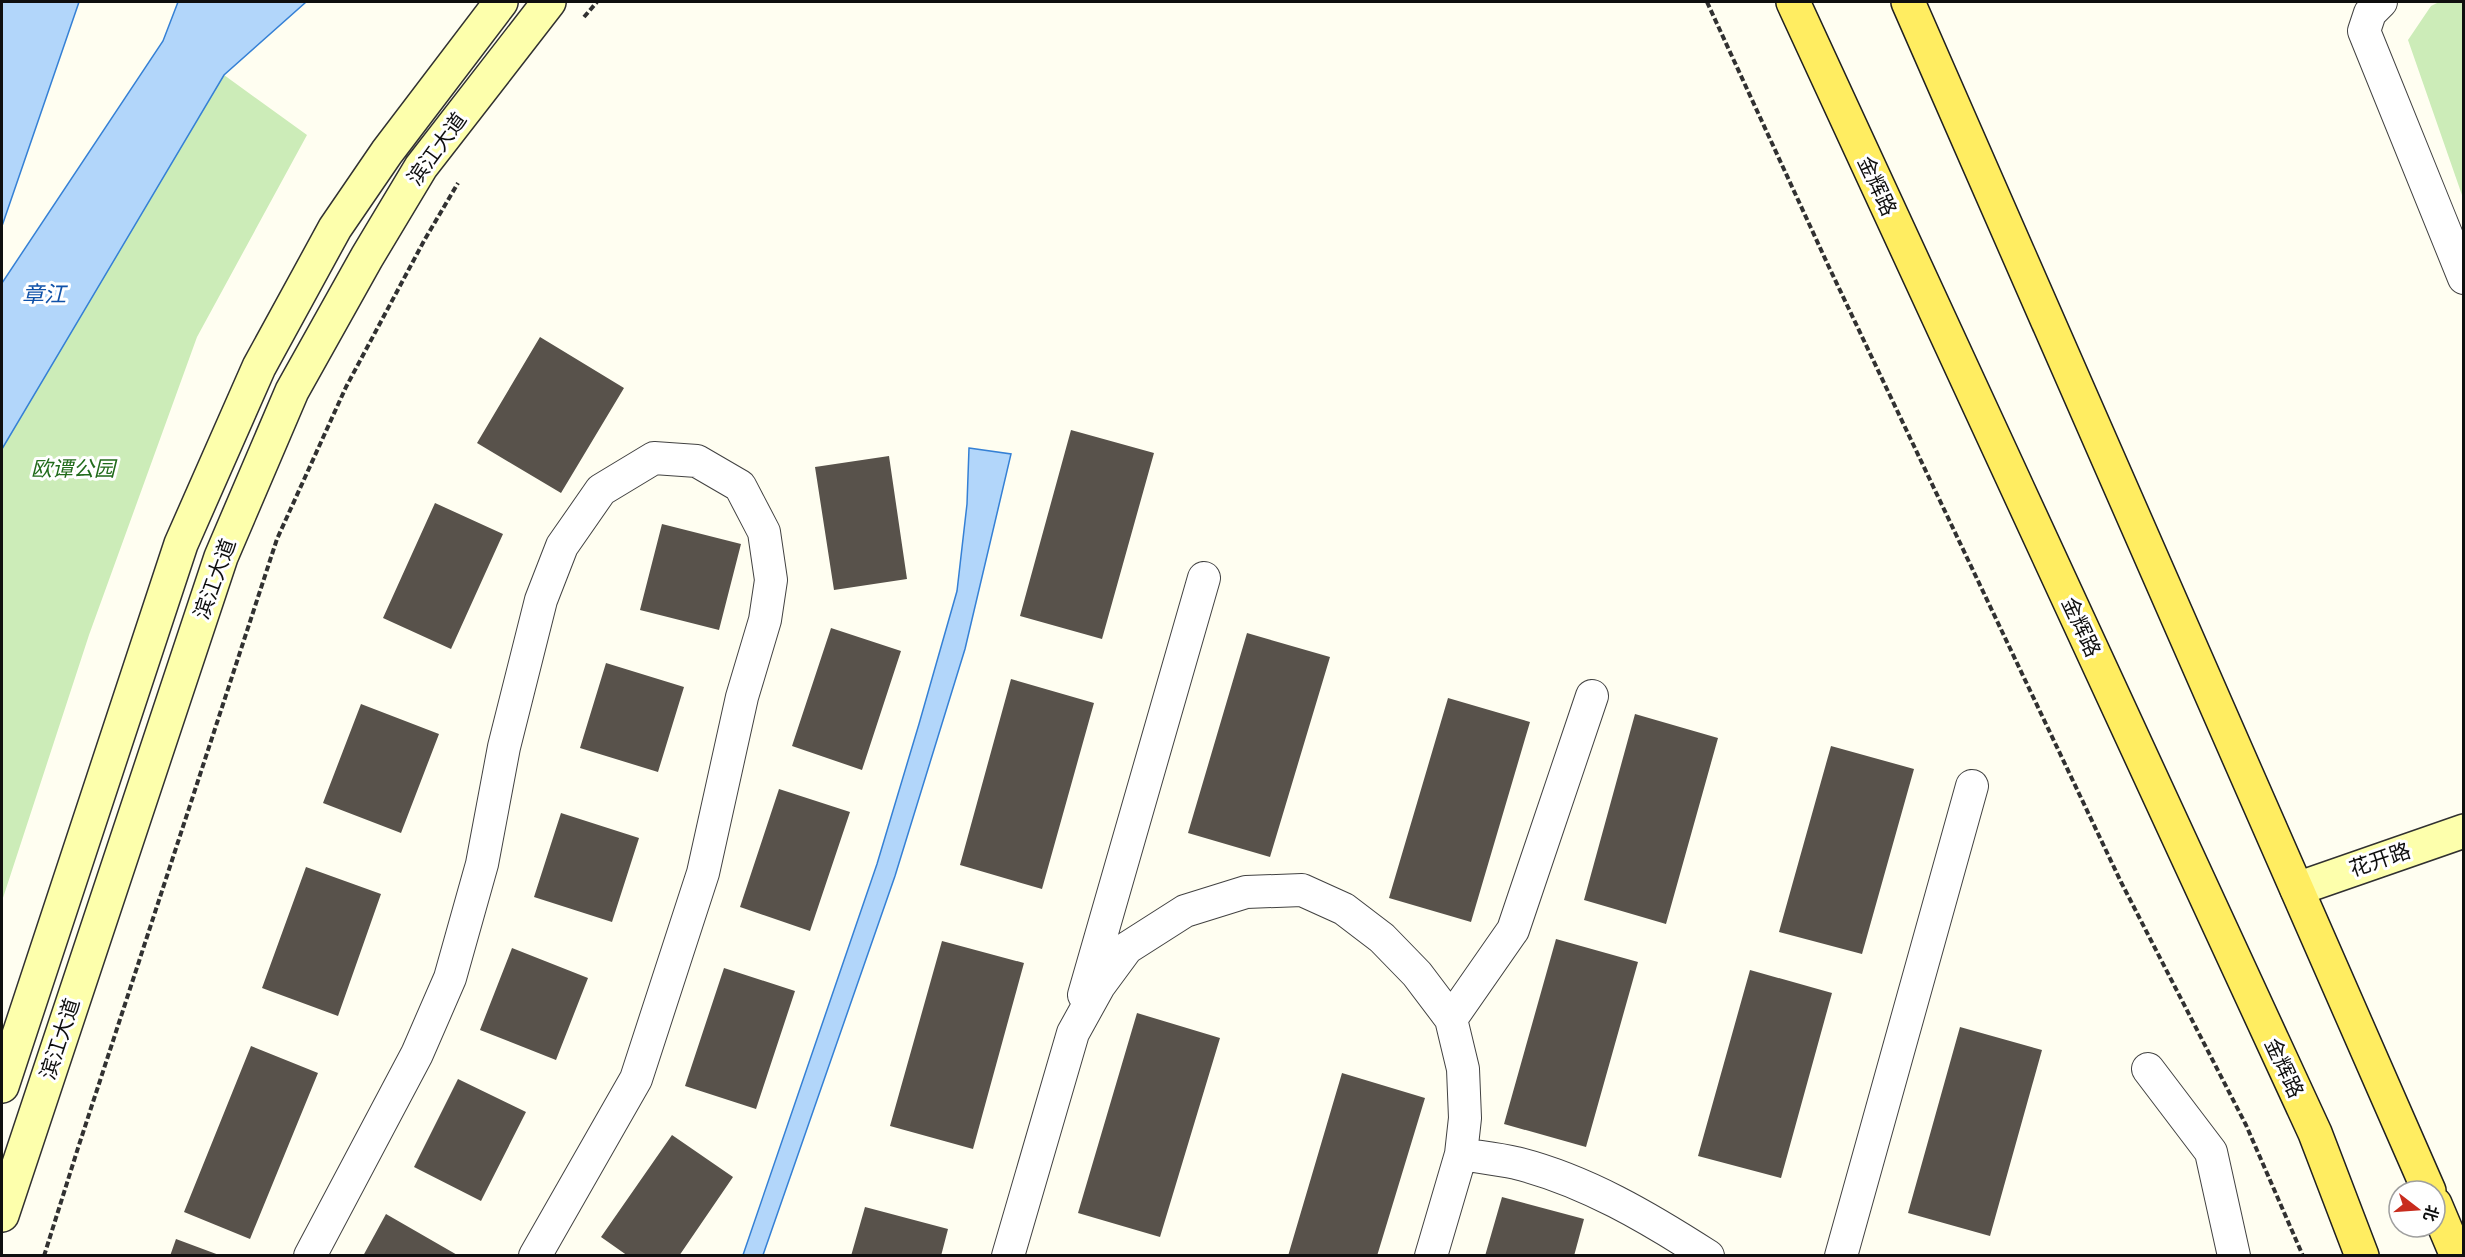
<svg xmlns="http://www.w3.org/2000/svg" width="2465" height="1257" font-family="'Source Serif 4','Noto Sans SC',serif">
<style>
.green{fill:#ccecb8}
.water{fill:#b2d6fa;stroke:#3580d5;stroke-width:1.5}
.building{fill:#58524b}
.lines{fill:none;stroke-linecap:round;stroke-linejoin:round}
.street-casing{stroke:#424242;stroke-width:34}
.secondary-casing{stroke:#313131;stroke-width:36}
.primary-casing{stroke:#202020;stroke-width:36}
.path{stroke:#313131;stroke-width:4;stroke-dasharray:6 3;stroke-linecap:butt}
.street{stroke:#fff;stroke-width:32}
.secondary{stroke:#fdffac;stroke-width:33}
.primary{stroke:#ffed61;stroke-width:33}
.labels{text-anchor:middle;stroke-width:6;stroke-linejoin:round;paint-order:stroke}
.street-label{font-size:21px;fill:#0f0f0f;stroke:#fff}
.park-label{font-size:21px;font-style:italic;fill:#216b1b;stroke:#fff}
.water-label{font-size:22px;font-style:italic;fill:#1052a9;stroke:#fff}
</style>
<rect width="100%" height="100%" fill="#fffef1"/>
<path class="green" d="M2439,2H2463V198L2408,40L2431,6Z
M224,75L307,135L197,337L89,635L2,901V449Z"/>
<path class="water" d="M2,2H79L2,226Z
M178,2H306L224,75L2,449V283L163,41Z
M969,448L1011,454L965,649L895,876L763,1255H743L877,864L919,724L957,591L967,504Z"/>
<path class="building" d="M540,337L624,388L561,493L477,443Z
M1071,430L1154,453L1102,639L1020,616Z
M889,456L907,579L834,590L815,467Z
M435,503L503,534L451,649L383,618Z
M662,524L741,544L719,630L640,610Z
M831,628L901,651L862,770L792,746Z
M1247,633L1330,657L1270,857L1188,833Z
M606,663L684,687L658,772L580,748Z
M1011,679L1094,703L1042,889L960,865Z
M1448,698L1530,722L1471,922L1389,898Z
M361,704L439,734L401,833L323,803Z
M1635,714L1718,738L1666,924L1584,900Z
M1831,746L1914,769L1862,954L1779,932Z
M779,789L850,812L810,931L740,907Z
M561,813L639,838L612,922L534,897Z
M306,867L381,894L338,1016L262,988Z
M1556,939L1638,962L1586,1147L1504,1124Z
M942,941L1024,963L973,1149L890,1126Z
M512,948L588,978L556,1060L480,1030Z
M724,968L795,991L756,1109L685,1086Z
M1750,970L1832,993L1781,1178L1698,1156Z
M1137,1013L1220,1038L1160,1237L1078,1213Z
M1960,1027L2042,1050L1990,1236L1908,1213Z
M251,1046L318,1073L250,1239L184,1212Z
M1342,1073L1425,1098L1377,1256H1288Z
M458,1079L526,1112L481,1201L414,1167Z
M672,1135L733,1177L679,1256H628L601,1237Z
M1502,1197L1584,1219L1574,1256H1485Z
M865,1207L948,1229L941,1256H851Z
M386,1214L459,1256H363Z
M176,1239L219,1255V1256H170Z"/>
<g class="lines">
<defs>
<path id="street" d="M2381,2L2370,13L2364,31L2464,278
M1084,995L1204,578
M1451,1019L1513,930L1592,696
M2148,1069L2211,1152L2234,1256
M1461,1154C1479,1157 1498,1159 1516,1163C1585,1180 1649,1218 1708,1256
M310,1256L417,1054L450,978L482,864L504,747L541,600L562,546L601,490L654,458L697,461L740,486L764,532L771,580L765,620L742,697L703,873L636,1079L535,1256
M1008,1256L1073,1033L1099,986L1127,948L1185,911L1246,892L1302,890L1344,909L1382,938L1417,974L1451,1019L1463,1069L1465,1118L1461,1154L1431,1256
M1841,1256L1972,786"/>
<path id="secondary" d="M2297,889L2464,831
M2,1086L181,544L259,367L335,228L387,152L501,2
M2,1215L221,557L292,391L367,257L421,167L549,2"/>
<path id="primary" d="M1793,2L2315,1133L2362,1256
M1908,2L2429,1191
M2435,1204L2457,1256"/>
</defs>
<use href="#street" class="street-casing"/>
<use href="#secondary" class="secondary-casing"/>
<use href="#primary" class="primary-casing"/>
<path class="path" d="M1707,2L1828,265L2121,882L2246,1125L2303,1256
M584,17L597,2
M44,1256L78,1148L277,539L346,387L425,239L458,183"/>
<use href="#street" class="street"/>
<use href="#secondary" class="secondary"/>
<use href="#primary" class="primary"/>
</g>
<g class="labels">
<g class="street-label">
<text transform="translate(437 149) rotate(-54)" y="7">滨江大道</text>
<text transform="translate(1877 186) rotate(65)" y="7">金辉路</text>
<text transform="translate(215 579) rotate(-70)" y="7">滨江大道</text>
<text transform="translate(2081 627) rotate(65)" y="7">金辉路</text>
<text transform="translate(2380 860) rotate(-19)" y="7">花开路</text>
<text transform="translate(60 1039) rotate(-72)" y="7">滨江大道</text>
<text transform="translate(2284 1068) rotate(65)" y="7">金辉路</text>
</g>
<g class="park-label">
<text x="73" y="476">欧谭公园</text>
</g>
<g class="water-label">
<text x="44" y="302">章江</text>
</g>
</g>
<rect width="2465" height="1257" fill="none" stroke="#0f0f0f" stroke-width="6"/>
<g transform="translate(2417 1209) rotate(107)"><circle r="28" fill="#ffffff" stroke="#9f9f9f" stroke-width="1.5"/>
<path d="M0-4.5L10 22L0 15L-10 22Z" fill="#c82c1e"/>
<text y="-9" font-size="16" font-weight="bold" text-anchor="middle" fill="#0f0f0f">北</text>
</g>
</svg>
